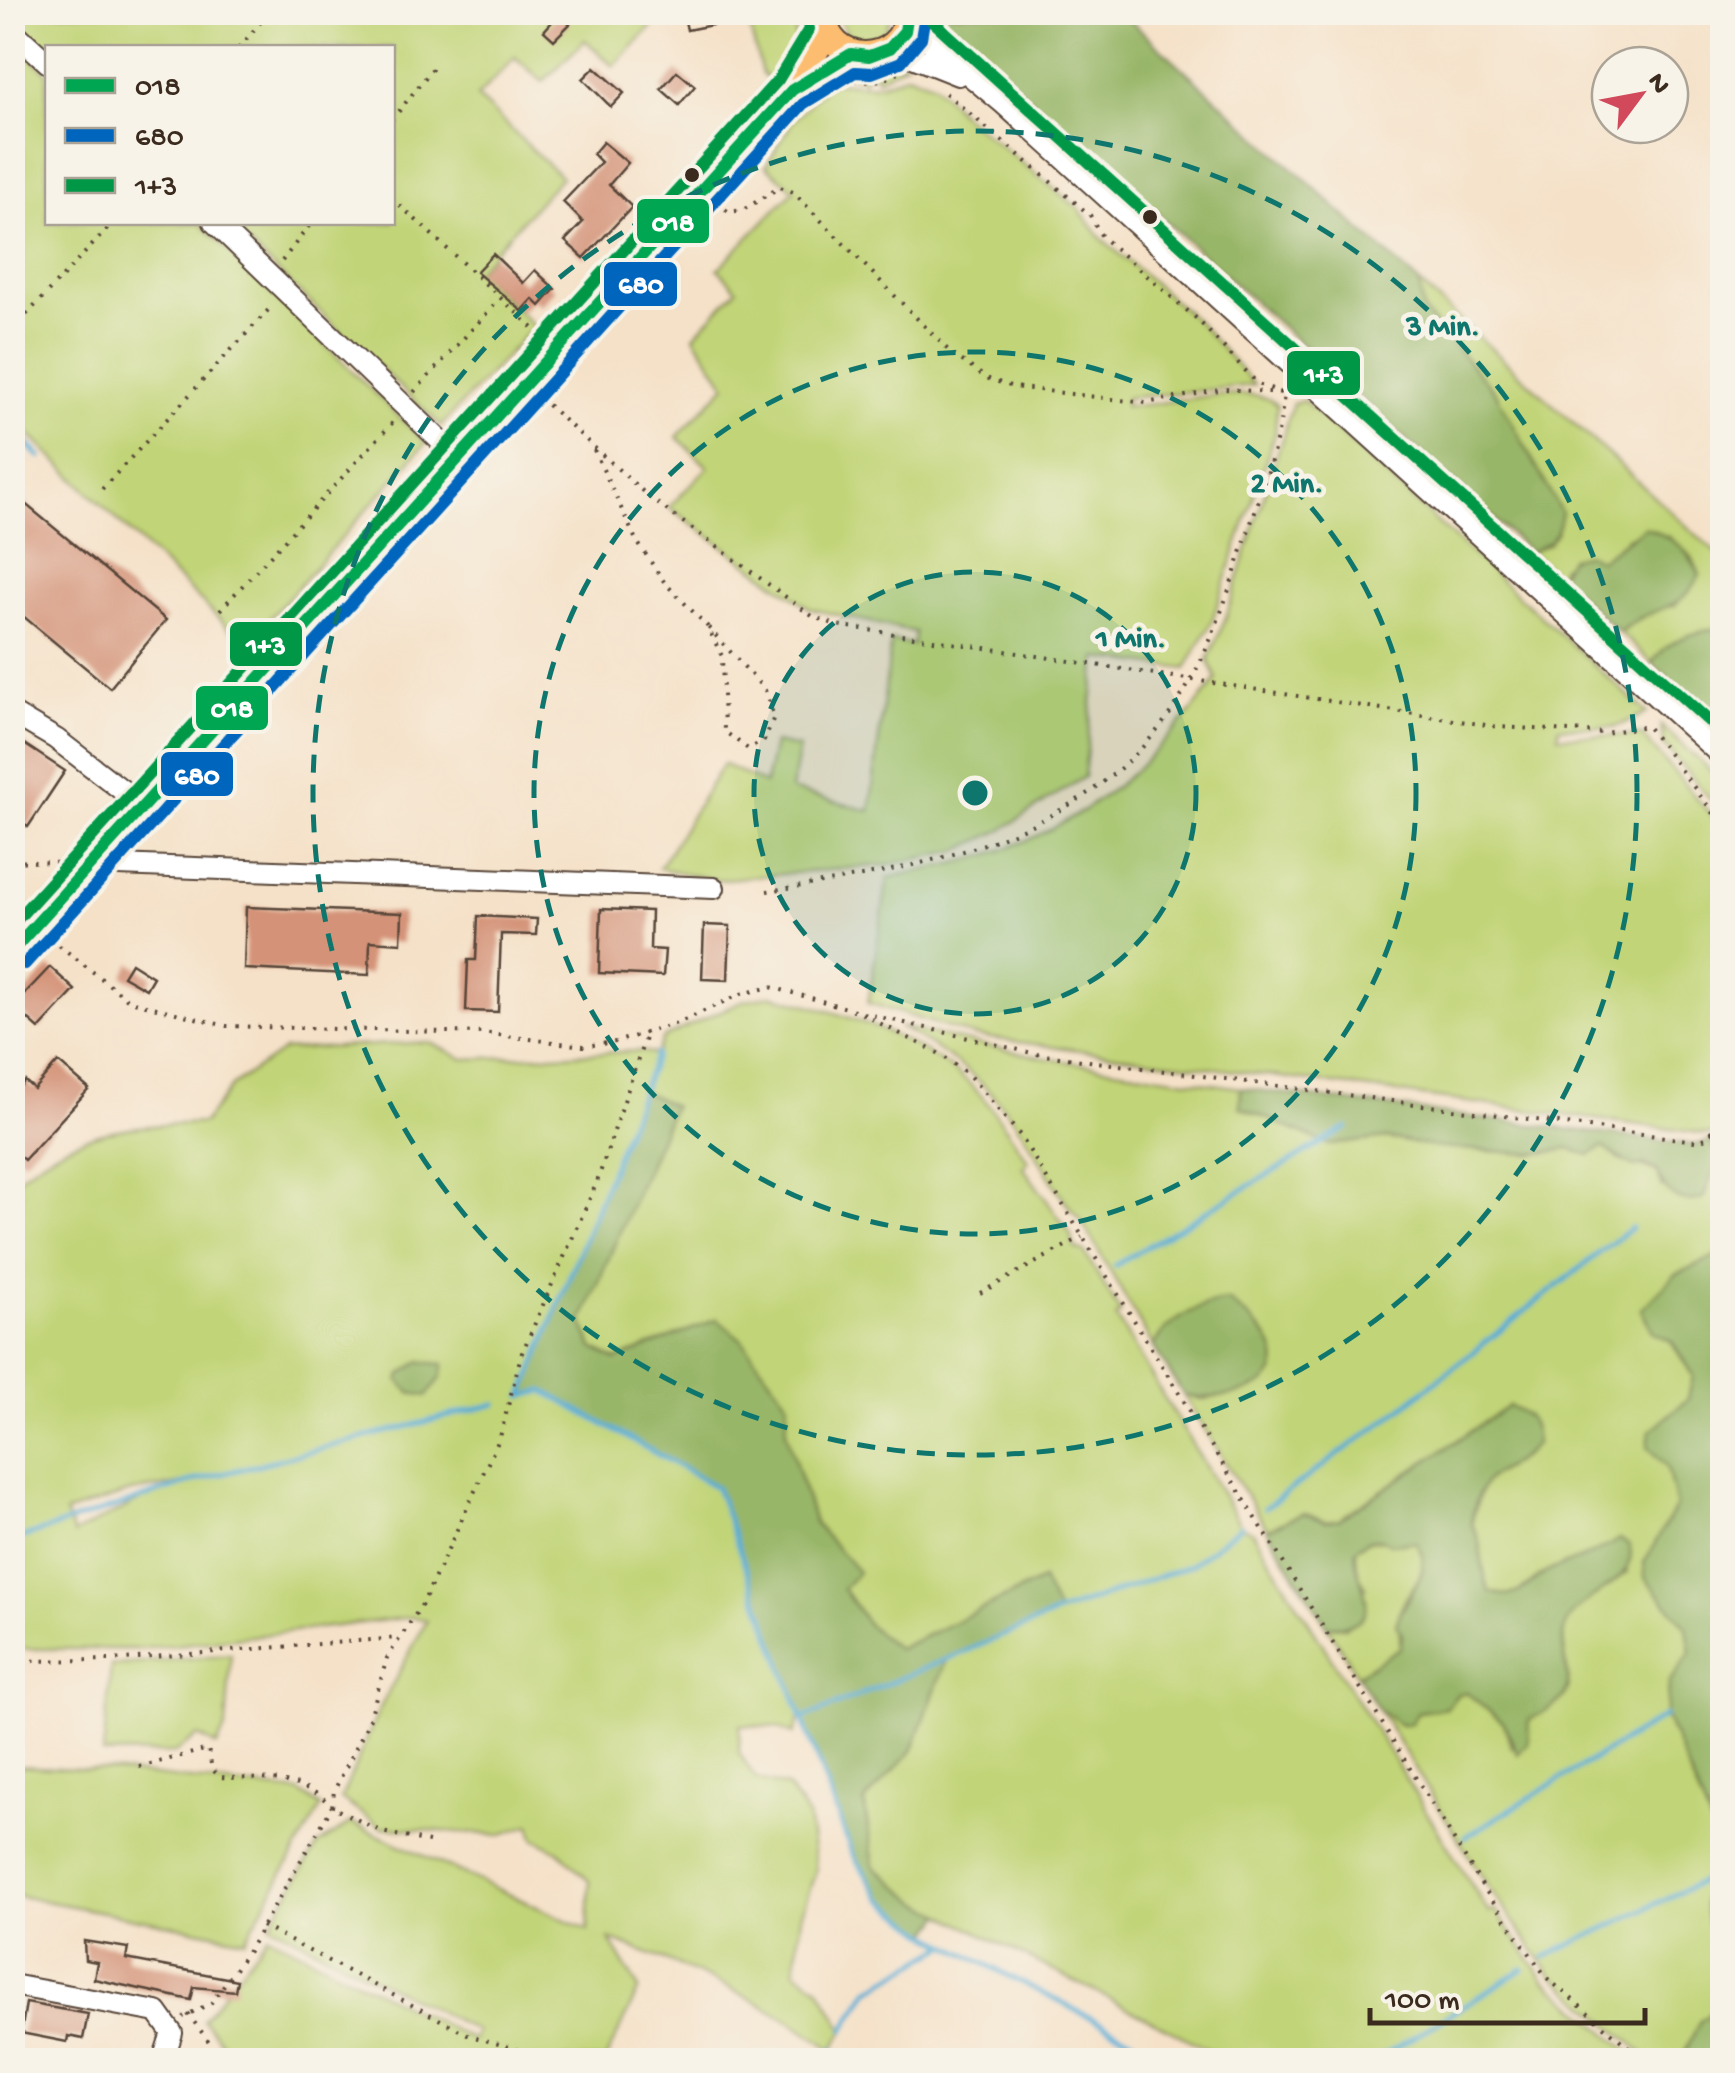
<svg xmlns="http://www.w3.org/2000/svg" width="1735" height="2073" font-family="'Gochi Hand',sans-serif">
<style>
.green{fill:#c1d477;stroke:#7e7f4a;stroke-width:2.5;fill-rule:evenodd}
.forest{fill:#98b668;stroke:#6a7043;stroke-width:2.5}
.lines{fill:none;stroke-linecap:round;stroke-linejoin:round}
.stream{stroke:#59add5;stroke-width:5}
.building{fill:#d49378}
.minor-casing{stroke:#574538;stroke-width:24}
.major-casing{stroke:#574538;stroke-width:29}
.path{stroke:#574538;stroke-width:4;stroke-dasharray:2.5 8;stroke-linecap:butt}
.minor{stroke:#fff;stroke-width:20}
.major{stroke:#fcbd6f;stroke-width:25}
.bus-1-casing{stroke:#f7f3e8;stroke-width:20}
.bus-2-casing{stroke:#f7f3e8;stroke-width:20}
.bus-3-casing{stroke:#f7f3e8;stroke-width:20}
.bus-1{stroke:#00a651;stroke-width:12}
.bus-2{stroke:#0065bd;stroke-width:12}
.bus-3{stroke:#009847;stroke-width:12}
.ring{fill:none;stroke:#0f766e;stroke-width:5;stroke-dasharray:18 12}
.bus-dot{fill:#3b2a1e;stroke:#f7f3e8;stroke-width:4}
.centre{fill:#0f766e;stroke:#f7f3e8;stroke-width:5}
.ring-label{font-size:30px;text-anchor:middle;font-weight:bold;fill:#0f766e;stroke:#f7f3e8;stroke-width:10;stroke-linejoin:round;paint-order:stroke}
.line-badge{stroke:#f7f3e8;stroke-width:4}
.badge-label{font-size:28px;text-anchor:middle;font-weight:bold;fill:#fff}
</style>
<rect width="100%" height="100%" fill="#f7f3e8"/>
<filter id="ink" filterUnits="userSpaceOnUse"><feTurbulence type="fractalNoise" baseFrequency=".01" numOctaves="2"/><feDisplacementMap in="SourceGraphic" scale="20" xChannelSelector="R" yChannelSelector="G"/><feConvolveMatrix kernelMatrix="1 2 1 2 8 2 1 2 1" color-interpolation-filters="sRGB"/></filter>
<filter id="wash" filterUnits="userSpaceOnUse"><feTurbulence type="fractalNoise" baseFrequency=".0048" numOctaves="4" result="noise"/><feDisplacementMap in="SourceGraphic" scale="40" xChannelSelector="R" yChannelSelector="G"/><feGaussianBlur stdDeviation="2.25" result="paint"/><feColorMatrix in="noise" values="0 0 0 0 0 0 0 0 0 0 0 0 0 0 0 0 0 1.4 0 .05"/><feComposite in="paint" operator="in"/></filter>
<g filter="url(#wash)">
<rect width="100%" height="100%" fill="#f5e1c8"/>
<path class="green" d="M650,12L658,20L614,66L585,40L543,82L515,57L477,97L561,177L476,271L534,326L441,426L226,223L392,222V48H48L47,53L13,20L12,13Z
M746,13H794L797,51L770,80L762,74Z
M837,13H892L885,32L861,40L846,33Z
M12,38L47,73L48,222L200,223L426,443L246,645L13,419Z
M907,63L877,79V74H865L864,80L834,69L857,64Z
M907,74L933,83L965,117L1078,208L1101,238L1195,319L1254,385L1126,398L1124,406C1159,408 1255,378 1277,406L1275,433L1212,621L1186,669L1097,658L1084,777L1000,831L959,850L886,865L715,880L659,868L723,764L765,784L774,743L799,748L791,790L870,811L891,641L913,645L915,632L811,609L669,507L708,467L677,437L726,385L694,336L737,289L718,269L794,190L766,166L792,122L830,82C867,83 867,91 907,74Z
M1419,283L1722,558V628C1694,632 1669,638 1652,663L1619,632L1658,607L1675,606L1700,575L1692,557L1668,536H1628L1611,554L1599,560L1587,554L1562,566L1558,577L1530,552L1550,543L1496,393L1423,311Z
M1303,400L1647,713L1616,727H1559L1558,736L1642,735L1712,816L1722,838V1136L974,1036L868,1003L888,878C932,868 981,860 1023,842C1104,809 1165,748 1217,679L1208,660L1226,617L1293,403Z
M1661,726L1722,781V813L1664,745Z
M772,995C838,1012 908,1033 962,1077C989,1099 1008,1133 1029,1161L1023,1167L1070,1233L1075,1248L1084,1252L1121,1313L1116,1317L1241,1526L1253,1532L1489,1913L1495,1910L1545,1980L1639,2060H1229L917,1901L874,1866L864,1802L912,1751L946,1660L1058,1613L1042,1580L898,1649L868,1625L844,1590L794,1734L777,1727L740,1725L739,1753L756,1779L787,1787L808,1816L816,1870L801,1916L795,1971L819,1987L844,2030L833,2050C764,2000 690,1967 610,1940L639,1989L605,2060H236L203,2020L268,1935L473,2040L476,2031L270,1924L318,1845L351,1823L588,1930L590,1882L561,1853L534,1838L530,1825L499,1835L381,1827L341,1799L380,1708L427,1620L413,1617L142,1649H13L12,1183C76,1127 122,1127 203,1123L233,1085L284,1050L429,1042L464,1059L640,1051L656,1054L663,1038L742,1001ZM643,1091L673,1106L582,1321L593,1348L616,1360L717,1319L788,1402L786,1431L814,1523L762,1612L716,1487L544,1391L523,1395ZM185,1483L148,1496L74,1534L65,1513L131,1492Z
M899,1027L1044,1058L1241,1088L1240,1107L1330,1145L1386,1138L1436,1147L1532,1154L1569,1149L1590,1155L1602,1146L1619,1160L1657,1171L1662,1187L1716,1147L1710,1141L1722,1142V1253L1675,1275L1642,1310L1654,1333L1671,1341L1693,1376L1688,1399L1650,1431L1648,1446L1667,1467L1677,1506L1644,1563L1658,1594L1672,1604L1687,1627L1691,1652L1670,1681L1665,1716L1722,1849V1872L1711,1877L1707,1921L1722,1957V2005L1700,2021L1681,2060H1651L1551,1974L1487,1885L1379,1710L1400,1725L1410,1724L1418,1712L1446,1708L1458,1694L1467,1693L1504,1723L1512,1748L1528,1742L1529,1720C1538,1714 1555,1707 1562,1699C1578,1680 1556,1645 1566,1622C1575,1600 1608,1585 1627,1572L1619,1540C1597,1554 1577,1559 1553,1569C1528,1579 1524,1602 1490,1592C1478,1568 1486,1548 1471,1523L1484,1480L1526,1455L1509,1406L1339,1519L1326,1521L1303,1513L1267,1529L1184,1396L1205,1400L1265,1382C1285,1337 1260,1331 1229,1301C1200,1302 1168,1321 1153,1346L1079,1217C1055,1192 1042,1161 1023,1133C990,1083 950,1055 899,1027Z
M1368,1540L1415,1542C1436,1568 1411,1585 1401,1608C1397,1617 1401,1637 1400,1648L1357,1675L1327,1626L1346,1627L1366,1587L1357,1572L1356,1549Z
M231,1654L226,1727L217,1746L198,1736L175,1753L103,1754L111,1666Z
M13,1766L102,1770L299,1792L321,1807L245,1939L13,1895Z"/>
<path class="forest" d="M936,13H1122L1419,283L1423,311L1496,393L1561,512C1560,536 1551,542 1530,552L1011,81L954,43Z
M1645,527C1671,537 1689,549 1700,575C1682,614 1649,605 1619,632L1558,577L1570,558L1587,554L1599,560Z
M1722,628V727L1652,663C1669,638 1694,632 1722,628Z
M1241,1088L1694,1145L1710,1141L1719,1157L1704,1197C1680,1208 1664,1193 1657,1171L1645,1165L1634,1167L1602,1147L1590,1155L1569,1149L1532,1154L1436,1147L1386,1138L1330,1145L1240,1107Z
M642,1091L673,1106L582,1321L593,1348L616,1360L717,1319L741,1339L788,1402L786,1431L814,1523L858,1572L843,1589L868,1625L898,1649L1042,1580L1058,1613L946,1660L912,1751L864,1802L874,1866L917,1901L943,1914L929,1935L882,1899L852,1853L716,1487L544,1391L523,1396Z
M1722,1253V1849L1665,1716L1670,1681L1691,1652L1687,1627L1645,1578L1644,1563L1676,1506L1667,1467L1648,1446L1650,1431L1688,1399L1693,1376L1672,1341L1654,1333L1641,1310L1675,1275Z
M1229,1301C1242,1314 1266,1330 1273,1348C1291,1395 1212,1401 1184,1396L1153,1346C1168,1321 1201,1302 1229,1301Z
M419,1362L444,1364L441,1378L427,1396L411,1393L399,1381L401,1375Z
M1509,1406C1529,1413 1535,1423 1536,1444C1502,1481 1482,1460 1471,1523C1486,1548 1478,1568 1490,1592C1524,1603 1528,1579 1553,1569C1577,1559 1597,1554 1619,1539L1629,1544C1641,1579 1588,1593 1570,1617C1551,1641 1579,1680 1562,1699C1555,1707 1538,1714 1529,1720L1528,1742L1518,1754L1504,1723L1467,1693L1458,1694L1446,1708L1418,1712L1410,1724L1400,1725L1379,1710L1357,1675L1400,1648L1402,1634L1396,1625C1402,1597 1439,1572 1415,1542L1390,1544L1382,1539L1368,1540L1356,1549C1350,1578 1398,1628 1327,1626L1267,1529L1303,1513L1326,1521L1340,1519Z
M1722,1872V1957C1711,1931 1688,1888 1722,1872Z
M1722,2005V2060H1681L1700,2021Z"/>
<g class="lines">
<path class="stream" d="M12,428L40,457
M1114,1266L1347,1128
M523,1396L544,1391L716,1487L852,1853L882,1899L929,1935L1173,2060
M523,1396L656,1054
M1265,1508L1389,1418L1631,1228
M12,1541L194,1481L496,1404
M802,1719L1058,1613L1191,1565L1241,1526
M1465,1837L1665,1716
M1545,1957L1722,1872
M844,2030L869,1990L945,1946
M825,2060L833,2050
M1376,2060L1523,1969"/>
</g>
<g id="blocks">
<path class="building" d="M683,12H709L712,25L687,30Z
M559,14L570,24L554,40L544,31Z
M595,67L624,93L611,107L583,79Z
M677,71L695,86L679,105L661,89Z
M603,142L628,163L609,185L632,207L584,258L565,241L583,222L563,202L601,162L593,154Z
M493,254L523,283L535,270L555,289L540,306L533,299L522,311L476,272Z
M12,493L166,620L110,688L12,607Z
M12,736L65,771L28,827L12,816Z
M246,907L402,913L401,943L370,941L369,975L244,969Z
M601,909L651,911L650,949L665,950L663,976L599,973Z
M478,916L537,919L536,935L501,934L498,1012L466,1011L468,960H476Z
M704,925L730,926L728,980L702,979Z
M131,963L153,977L146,989L123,976Z
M50,967L75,990L39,1029L13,1006Z
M58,1062L89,1089L24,1160L12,1150V1094L25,1081L34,1089Z
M84,1941L128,1948L126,1959L237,1980L235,1991L194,1987L191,2000L94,1979L97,1962L85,1960Z
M26,2003L88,2014L83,2039L68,2036L67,2042L21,2033Z"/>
</g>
</g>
<g filter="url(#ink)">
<use href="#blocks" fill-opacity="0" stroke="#574538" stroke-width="2.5"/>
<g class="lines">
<defs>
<path id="minor" d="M907,23L1004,104L1722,756
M12,30L48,63
M890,48L958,75
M214,222L459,459
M12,713L56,739L144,807
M92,864L714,888
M12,1985L157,2012L172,2033L163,2060"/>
<path id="major" d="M823,12C826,69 904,68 908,12
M12,952L735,154L792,90L827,32"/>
</defs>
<use href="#minor" class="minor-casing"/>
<use href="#major" class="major-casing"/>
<path class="path" d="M798,12L803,32
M239,48L269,12
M827,68C853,85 873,86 901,72
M392,120L437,63
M392,198L543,337
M717,203L729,212L743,210L780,187L793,192L951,353L986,378L1013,387L1146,403L1225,389L1284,393L1289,387
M282,261L312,222
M12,330L114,222
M414,392L499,300
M540,398L650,498L812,616L836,625L1499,727L1605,733L1647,726L1722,824
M594,450L636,540L665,583L707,626L722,656L724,731L748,749L764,741L774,717L765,690L707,626
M102,489L272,306
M220,610L395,420
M12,861L62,863
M767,891C910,871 1081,841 1171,712C1205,664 1223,609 1241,553C1258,500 1279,450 1284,393L1258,384L1197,319L1102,237L1090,215L943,91
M51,939L130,1001L226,1026L483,1033L584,1046L616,1042L680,1022L741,994L771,987L854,1010L938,1053L968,1074L1020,1135L1483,1887L1547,1978L1644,2060
M863,1013L1036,1054L1695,1141L1707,1138L1712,1132L1722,1136
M1712,1132L1722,1026
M980,1293L1082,1237
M12,1661L112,1660L397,1638
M139,1767L208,1749L212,1769L220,1777C259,1780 305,1775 332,1807L248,1951L211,2003L183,2017
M429,1842L382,1832L332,1807L334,1791L369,1721L387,1658L423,1603L500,1437L521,1355L597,1182L647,1032
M262,1926L471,2036L554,2060
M188,2014L223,2060"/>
<use href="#minor" class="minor"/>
<use href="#major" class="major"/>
<defs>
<path id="bus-1" d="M12,951L792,90L851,54L869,56L890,48L905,31L908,12"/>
<path id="bus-2" d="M25,964L803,104L855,72L872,73L901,62L921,38L925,15"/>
<path id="bus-3" d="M925,14L1722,733
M12,925L778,80L809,29L806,15"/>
</defs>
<use href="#bus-1" class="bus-1-casing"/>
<use href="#bus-2" class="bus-2-casing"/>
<use href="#bus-3" class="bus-3-casing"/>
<use href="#bus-1" class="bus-1"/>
<use href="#bus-2" class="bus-2"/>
<use href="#bus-3" class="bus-3"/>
</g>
</g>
<circle cx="975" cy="793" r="221" fill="#0f766e" fill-opacity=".12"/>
<g class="ring">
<circle cx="975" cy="793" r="221"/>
<circle cx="975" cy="793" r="441"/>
<circle cx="975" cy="793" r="662"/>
</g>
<g class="bus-dot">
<circle cx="692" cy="175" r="9"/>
<circle cx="1150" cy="217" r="9"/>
</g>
<circle cx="975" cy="793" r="15" class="centre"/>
<g class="ring-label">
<text x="1443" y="335">3 Min.</text>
<text x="1287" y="492">2 Min.</text>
<text x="1131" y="647">1 Min.</text>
</g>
<g class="line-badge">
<rect x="635" y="197" width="76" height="48" rx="10" fill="#00a651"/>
<rect x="602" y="260" width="77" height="48" rx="10" fill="#0065bd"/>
<rect x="1285" y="349" width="77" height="48" rx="10" fill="#009847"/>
<rect x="228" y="620" width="76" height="48" rx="10" fill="#009847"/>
<rect x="194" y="684" width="76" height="48" rx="10" fill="#00a651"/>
<rect x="159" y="750" width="76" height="48" rx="10" fill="#0065bd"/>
</g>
<g class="badge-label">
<text x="673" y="231">018</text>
<text x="641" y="293">680</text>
<text x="1324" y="383">1+3</text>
<text x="266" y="654">1+3</text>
<text x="232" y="717">018</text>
<text x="197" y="784">680</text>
</g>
<rect width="1735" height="2073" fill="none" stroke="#f7f3e8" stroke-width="50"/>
<rect x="45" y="45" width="350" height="180" fill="#f7f3e8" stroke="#aca397" stroke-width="2.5"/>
<rect x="65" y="78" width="50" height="15" fill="#00a651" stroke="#aca397" stroke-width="2.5"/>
<text x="135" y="95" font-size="30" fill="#3b2a1e">018</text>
<rect x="65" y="128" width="50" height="15" fill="#0065bd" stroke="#aca397" stroke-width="2.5"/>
<text x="135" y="145" font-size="30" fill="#3b2a1e">680</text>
<rect x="65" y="178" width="50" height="15" fill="#009847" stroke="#aca397" stroke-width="2.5"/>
<text x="135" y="195" font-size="30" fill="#3b2a1e">1+3</text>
<g transform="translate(1640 95) rotate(58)"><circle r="48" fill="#f7f3e8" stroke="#aca397" stroke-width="2.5"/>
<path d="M0-8L18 38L0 25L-18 38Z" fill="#d1495b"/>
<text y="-15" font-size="28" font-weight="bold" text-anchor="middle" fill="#3b2a1e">N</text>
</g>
<path d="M1370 2008v15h275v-15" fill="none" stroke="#3b2a1e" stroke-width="5"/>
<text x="1385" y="2008" font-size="30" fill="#3b2a1e" stroke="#f7f3e8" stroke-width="8" paint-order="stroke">100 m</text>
</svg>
